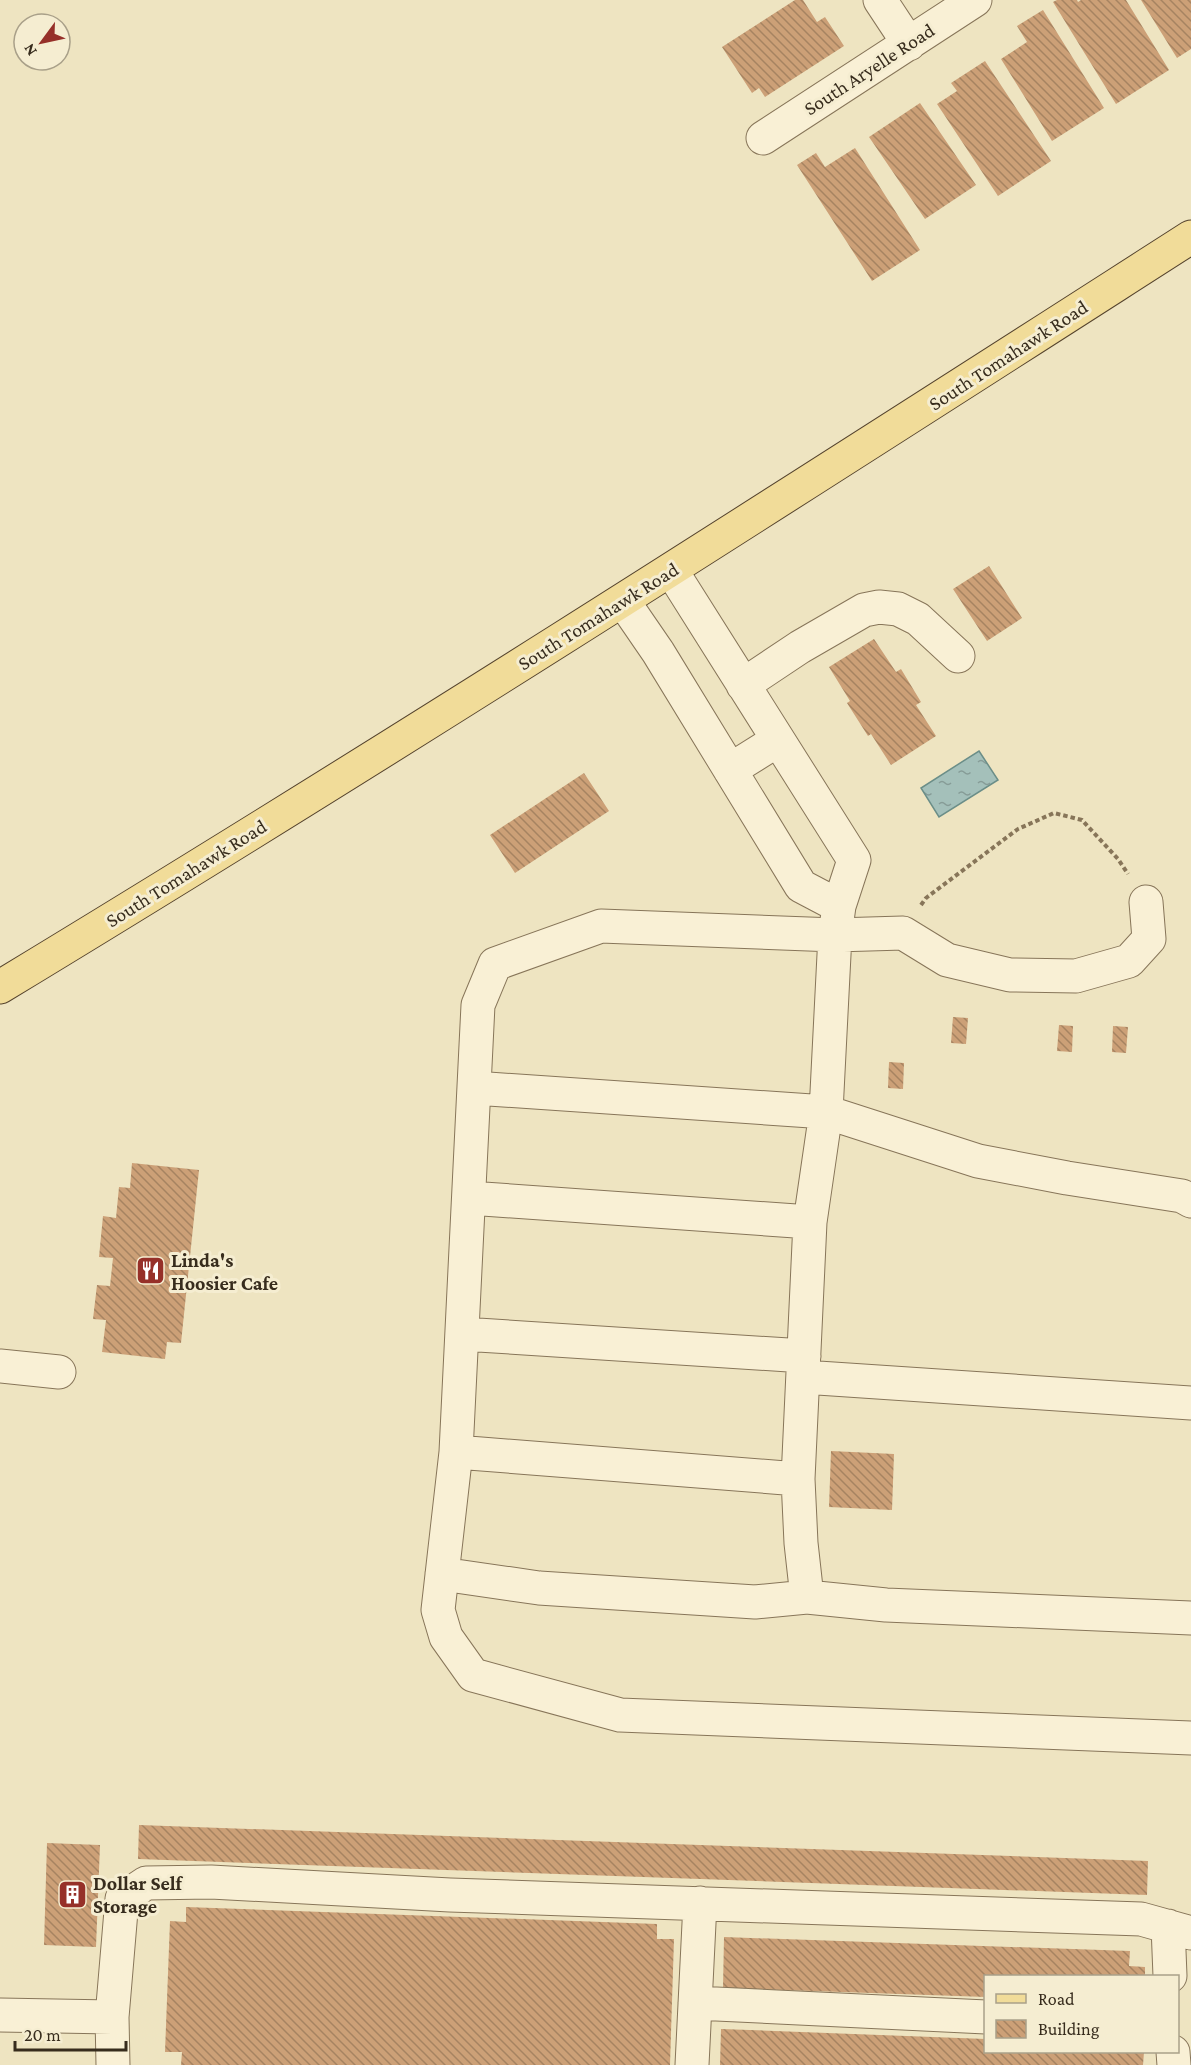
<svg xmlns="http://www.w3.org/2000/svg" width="1191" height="2065" font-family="'Crimson Pro',serif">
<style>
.water{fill:url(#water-ripples);stroke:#6b8e88;stroke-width:1.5}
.building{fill:url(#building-back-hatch)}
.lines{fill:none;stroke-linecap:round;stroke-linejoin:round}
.minor-casing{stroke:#877559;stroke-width:35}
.major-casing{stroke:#55432d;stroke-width:35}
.path{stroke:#877559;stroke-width:4;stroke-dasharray:4.5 3;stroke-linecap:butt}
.minor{stroke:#f9f0d5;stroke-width:33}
.major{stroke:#f1dc99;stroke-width:33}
.labels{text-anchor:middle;stroke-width:6;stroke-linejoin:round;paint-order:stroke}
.street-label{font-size:20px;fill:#372c1d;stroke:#f5edd1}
.poi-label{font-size:20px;font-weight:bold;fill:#372c1d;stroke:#f5edd1;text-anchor:start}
</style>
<defs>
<pattern id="water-ripples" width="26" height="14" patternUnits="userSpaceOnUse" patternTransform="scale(1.5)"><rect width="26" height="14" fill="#a4c0ba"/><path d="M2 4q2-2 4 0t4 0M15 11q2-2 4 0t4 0" fill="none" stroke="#869c97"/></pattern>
<pattern id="building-back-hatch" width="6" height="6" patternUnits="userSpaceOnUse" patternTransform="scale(1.5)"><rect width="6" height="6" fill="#cca077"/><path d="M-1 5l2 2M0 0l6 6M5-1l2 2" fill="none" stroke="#a68361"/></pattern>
</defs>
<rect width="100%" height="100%" fill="#eee4c1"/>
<path class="water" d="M979,751L998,780L939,817L921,788Z"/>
<path class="building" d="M795,0H803L817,22L825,17L844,46L765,97L759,88L752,93L722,47Z
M1057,0H1077L1078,2L1081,0H1126L1169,70L1116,104L1053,2Z
M1141,0H1191V49L1177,58Z
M1043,10L1104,108L1052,141L1001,59L1027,42L1017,26Z
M985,61L1051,161L998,196L937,104L957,91L951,83Z
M920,103L976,185L925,219L869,137Z
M855,148L920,250L872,281L797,165L816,153L825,167Z
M989,566L1022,618L987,641L953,589Z
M874,639L896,672L901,669L921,702L916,705L936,736L891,765L871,734L868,736L847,703L850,701L829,667Z
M584,773L609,811L515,873L490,835Z
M953,1017L968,1018L966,1044L951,1043Z
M1059,1025L1073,1026L1072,1052L1057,1051Z
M1113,1026L1128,1027L1126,1053L1112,1052Z
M889,1062L904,1063L903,1089L888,1088Z
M132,1163L199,1170L181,1343L167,1342L165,1359L102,1352L106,1320L93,1319L97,1285L110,1286L113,1258L99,1257L103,1216L116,1218L119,1187L130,1188Z
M831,1451L894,1454L892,1510L829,1507Z
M139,1825L1148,1861L1147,1895L138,1859Z
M47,1843L100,1845L96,1947L44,1945Z
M186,1907L657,1924V1939H674L670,2065H181L182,2052H165L170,1921L186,1922Z
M724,1937L1130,1951L1129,1966L1145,1967V1976H986V1997L723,1988Z
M721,2029L986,2039V2052H1144L1143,2065H720Z"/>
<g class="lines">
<defs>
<path id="minor" d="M880,0L909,44
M763,138L975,0
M671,570L854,860L839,906L835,935L826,1112L810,1222L798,1479L801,1543L807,1597
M623,601L658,652L801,886L839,906
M743,685L800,647L864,610L879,607L898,609L918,619L958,656
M730,770L778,740
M1146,902L1149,939L1129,961L1076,976L1010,975L947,960L903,933L835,935L601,926L495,964L478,1005L456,1452L438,1610L446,1637L473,1675L620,1715L1191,1738
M474,1088L826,1112L978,1161L1067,1178L1182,1196L1191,1201
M469,1198L810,1222
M462,1334L804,1356
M0,1366L59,1372
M803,1377L1191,1403
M456,1452L798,1479
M442,1574L539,1588L755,1602L807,1597L886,1605L1191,1618
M1168,1926L1170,1976
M695,2003L986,2017
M0,2015L112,2017
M1173,2052L1174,2065
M113,2065L112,2017L122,1899L146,1883L211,1882L450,1895L1141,1919L1191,1933
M692,2065L700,1903"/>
<path id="major" d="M0,987C401,744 796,490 1191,237"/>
</defs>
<use href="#minor" class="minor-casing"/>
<use href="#major" class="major-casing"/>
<path class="path" d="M921,905L926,898L1018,829L1054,813L1082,820L1118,859L1128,874"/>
<use href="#minor" class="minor"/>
<use href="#major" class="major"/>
</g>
<defs>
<symbol id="restaurant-square" viewBox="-11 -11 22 22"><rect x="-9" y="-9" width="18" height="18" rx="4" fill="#963029" stroke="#f5edd1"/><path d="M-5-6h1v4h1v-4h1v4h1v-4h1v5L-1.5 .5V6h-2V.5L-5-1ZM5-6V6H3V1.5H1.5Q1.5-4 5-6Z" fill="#fff"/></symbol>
<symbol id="building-square" viewBox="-11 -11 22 22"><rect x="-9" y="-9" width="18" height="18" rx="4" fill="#963029" stroke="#f5edd1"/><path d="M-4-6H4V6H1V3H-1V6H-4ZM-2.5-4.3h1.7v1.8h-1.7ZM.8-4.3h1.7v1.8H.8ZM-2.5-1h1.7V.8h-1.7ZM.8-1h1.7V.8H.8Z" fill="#fff"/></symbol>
</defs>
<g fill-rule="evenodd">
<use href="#restaurant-square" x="134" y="1254" width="33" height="33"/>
<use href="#building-square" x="56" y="1878" width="33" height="33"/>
</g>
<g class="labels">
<g class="street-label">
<text transform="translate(869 69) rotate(-33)" y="7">South Aryelle Road</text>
<text transform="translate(1008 355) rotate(-33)" y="7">South Tomahawk Road</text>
<text transform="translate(598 616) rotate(-32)" y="7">South Tomahawk Road</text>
<text transform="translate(186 873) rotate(-32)" y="7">South Tomahawk Road</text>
</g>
<g class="poi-label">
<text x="171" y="1267">Linda's<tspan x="171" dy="23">Hoosier Cafe</tspan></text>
<text x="93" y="1890">Dollar Self<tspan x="93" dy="23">Storage</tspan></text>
</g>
</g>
<rect x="984" y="1975" width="195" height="78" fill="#f5edd1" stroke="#a9a089" stroke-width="1.5"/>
<rect x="996" y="1994" width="30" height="9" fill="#f1dc99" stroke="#a9a089" stroke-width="1.5"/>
<text x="1038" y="2005" font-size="18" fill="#372c1d">Road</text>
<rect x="996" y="2020" width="30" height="18" fill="url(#building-back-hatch)" stroke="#a9a089" stroke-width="1.5"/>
<text x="1038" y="2035" font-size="18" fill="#372c1d">Building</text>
<g transform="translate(42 42) rotate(237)"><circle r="28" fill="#f5edd1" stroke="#a9a089" stroke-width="1.5"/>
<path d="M0-4.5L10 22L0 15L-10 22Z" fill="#963029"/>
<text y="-9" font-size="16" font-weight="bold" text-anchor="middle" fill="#372c1d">N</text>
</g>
<path d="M15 2041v9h111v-9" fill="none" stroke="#372c1d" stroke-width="3"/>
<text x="24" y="2041" font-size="18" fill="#372c1d" stroke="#f5edd1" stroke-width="4.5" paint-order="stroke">20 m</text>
</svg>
